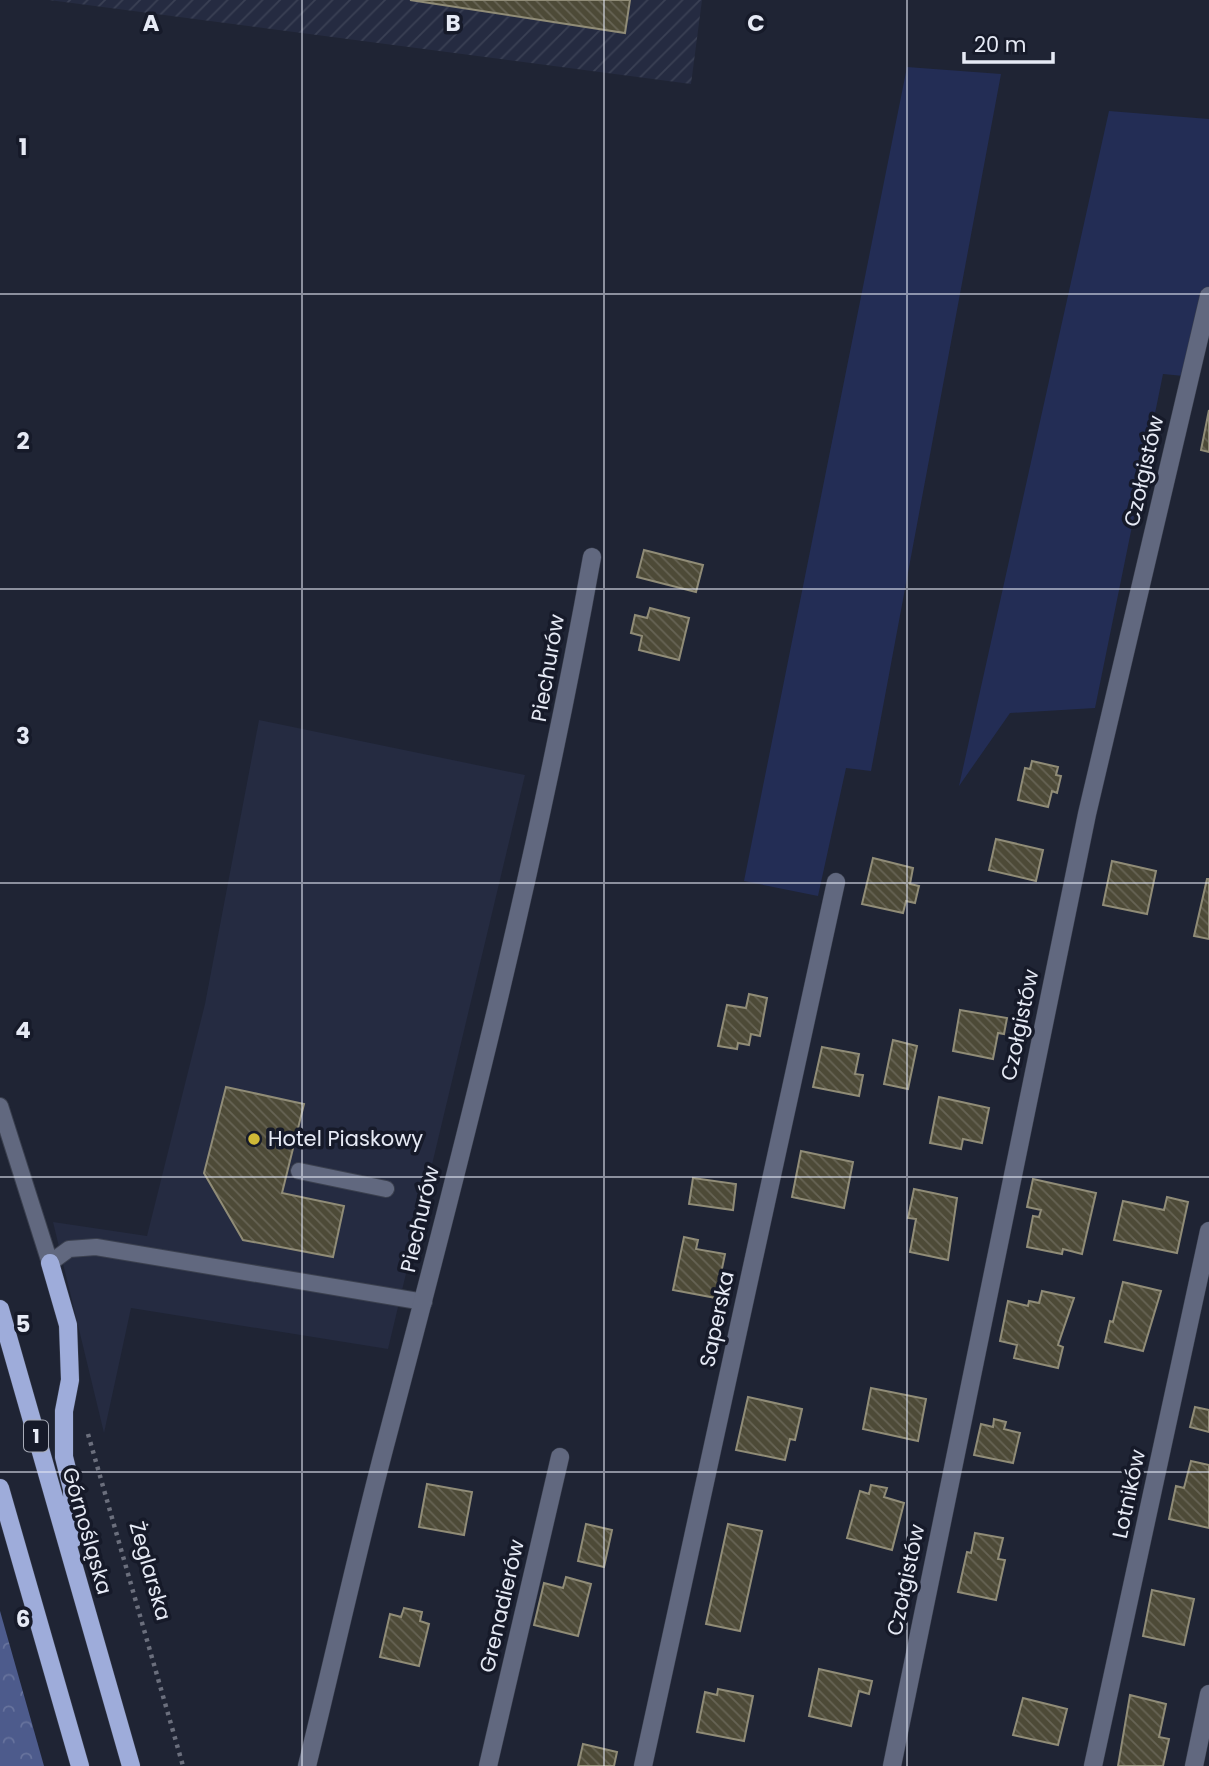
<svg xmlns="http://www.w3.org/2000/svg" width="1209" height="1766" font-family="Poppins,sans-serif">
<style>
.built{fill:#252b41}
.industrial{fill:url(#industrial-furrows)}
.green{fill:#232d55}
.forest{fill:url(#forest-crowns)}
.building{fill:url(#building-back-hatch);stroke:#908c77;stroke-width:2}
.lines{fill:none;stroke-linecap:round;stroke-linejoin:round}
.service-casing{stroke:#3b404f;stroke-width:18}
.minor-casing{stroke:#3b404f;stroke-width:19}
.primary-casing{stroke:#3b404f;stroke-width:19}
.path{stroke:#6b6f7d;stroke-width:4.5;stroke-dasharray:3.5 5;stroke-linecap:butt}
.service{stroke:#61687f;stroke-width:16}
.minor{stroke:#61687f;stroke-width:18}
.primary{stroke:#9eacda;stroke-width:18}
.grid{fill:none;stroke:#e6eaf5;stroke-width:2;stroke-opacity:0.55}
.poi-dot{fill:#ceb837;stroke:#161a29;stroke-width:2.5}
.labels{text-anchor:middle;stroke-width:7;stroke-linejoin:round;paint-order:stroke}
.shield{fill:#161a29;stroke:#a8acb8;stroke-width:2}
.shield-label{font-size:19px;font-weight:bold;fill:#e6eaf5}
.street-label{font-size:21px;fill:#e6eaf5;stroke:#161a29}
.poi-label{font-size:21px;fill:#e6eaf5;stroke:#161a29;text-anchor:start}
.grid-label{font-size:23px;text-anchor:middle;font-weight:bold;fill:#e6eaf5;stroke:#161a29;stroke-width:7;stroke-linejoin:round;paint-order:stroke}
</style>
<defs>
<pattern id="industrial-furrows" width="10" height="10" patternUnits="userSpaceOnUse" patternTransform="scale(1.75)"><rect width="10" height="10" fill="#252b41"/><path d="M-1 1l2-2M0 10L10 0M9 11l2-2" fill="none" stroke="#3a4054"/></pattern>
<pattern id="forest-crowns" width="20" height="18" patternUnits="userSpaceOnUse" patternTransform="scale(1.75)"><rect width="20" height="18" fill="#4d5b8c"/><path d="M2 6a3 3 0 1 1 6 0M12 15a3 3 0 1 1 6 0" fill="none" stroke="#67739d"/></pattern>
<pattern id="building-back-hatch" width="6" height="6" patternUnits="userSpaceOnUse" patternTransform="scale(1.75)"><rect width="6" height="6" fill="#4d4a37"/><path d="M-1 5l2 2M0 0l6 6M5-1l2 2" fill="none" stroke="#676455"/></pattern>
</defs>
<rect width="100%" height="100%" fill="#1f2434"/>
<path class="built" d="M259,720L525,775L388,1349L131,1308L104,1433L53,1222L147,1236L205,1004Z"/>
<path class="industrial" d="M49,0H702L691,84Z"/>
<path class="green" d="M907,67L1001,74L871,771L846,768L818,896L744,881Z
M1109,111L1209,119V307L1194,377L1163,374L1095,708L1010,713L959,786Z"/>
<path class="forest" d="M0,1611L44,1766H0Z"/>
<path class="building" d="M410,0H630L625,33Z
M1209,410V452L1201,450Z
M644,550L703,565L696,592L637,577Z
M650,608L689,618L679,660L639,650L642,636L631,633L635,615L647,618Z
M1032,761L1058,767L1056,775L1061,776L1057,793L1052,791L1048,807L1018,800L1025,768L1030,769Z
M996,839L1043,850L1036,881L989,870Z
M873,858L913,868L910,884L919,886L915,903L906,901L903,913L862,904Z
M1112,861L1156,871L1147,914L1103,905Z
M1207,879H1209V939L1194,936Z
M749,994L767,998L760,1036L751,1034L749,1045L738,1043L737,1049L718,1046L727,1005L746,1008Z
M960,1010L1007,1018L1004,1034L998,1033L993,1059L953,1051Z
M893,1040L917,1046L908,1089L884,1084Z
M822,1047L859,1054L855,1074L863,1075L859,1096L813,1087Z
M226,1087L304,1104L282,1193L344,1206L333,1257L243,1240L204,1173Z
M939,1097L989,1108L982,1143L963,1139L961,1149L930,1143Z
M801,1151L853,1162L844,1208L792,1197Z
M693,1178L736,1184L733,1210L689,1204Z
M1033,1179L1096,1193L1082,1254L1063,1249L1062,1254L1027,1247L1033,1216L1039,1217L1041,1210L1027,1207Z
M914,1189L957,1198L948,1260L910,1252L916,1219L908,1218Z
M1167,1197L1188,1202L1177,1253L1114,1240L1123,1201L1164,1210Z
M684,1237L698,1240L696,1249L725,1254L716,1298L673,1290Z
M1123,1282L1161,1291L1143,1351L1105,1342L1110,1321L1113,1322Z
M1042,1291L1074,1298L1058,1345L1063,1347L1058,1368L1014,1358L1017,1345L1000,1341L1008,1301L1028,1306L1029,1301L1039,1303Z
M871,1388L926,1399L918,1441L863,1429Z
M748,1397L802,1409L795,1440L790,1439L785,1460L736,1450Z
M1195,1407L1209,1410V1432L1190,1427Z
M994,1419L1006,1422L1004,1429L1020,1433L1013,1463L974,1455L981,1424L993,1427Z
M1191,1461L1209,1465V1528L1169,1519L1176,1486L1184,1488Z
M427,1484L472,1492L464,1535L419,1527Z
M871,1485L887,1488L884,1497L904,1503L892,1550L847,1538L860,1491L869,1494Z
M586,1524L612,1530L604,1567L578,1561Z
M728,1524L762,1531L740,1631L706,1624Z
M975,1533L1003,1538L998,1559L1005,1560L996,1600L958,1592L967,1552L971,1553Z
M566,1577L591,1584L578,1636L534,1625L544,1583L563,1588Z
M1152,1590L1194,1599L1184,1645L1143,1636Z
M404,1608L422,1612L420,1621L429,1624L419,1666L380,1657L390,1614L401,1617Z
M819,1669L872,1681L869,1694L859,1691L851,1726L809,1716Z
M718,1689L753,1696L744,1741L697,1732L705,1692L717,1695Z
M1130,1695L1166,1704L1159,1737L1169,1739L1163,1766H1118Z
M1023,1698L1067,1709L1058,1745L1013,1735Z
M583,1744L617,1752L614,1766H578Z"/>
<g class="lines">
<defs>
<path id="service" d="M0,1106L50,1263L69,1249L96,1247L424,1302
M299,1171L386,1189"/>
<path id="minor" d="M307,1766C334,1657 358,1547 387,1438C464,1147 539,854 592,557
M488,1766L560,1457
M643,1766L836,882
M892,1766L1087,814L1209,296
M1093,1766L1209,1231
M1194,1766L1209,1694"/>
<path id="primary" d="M50,1263L68,1325L70,1380L64,1411V1457L72,1489L73,1539
M0,1309L131,1766
M0,1488L80,1766"/>
</defs>
<use href="#service" class="service-casing"/>
<use href="#minor" class="minor-casing"/>
<use href="#primary" class="primary-casing"/>
<path class="path" d="M88,1434L183,1766"/>
<use href="#service" class="service"/>
<use href="#minor" class="minor"/>
<use href="#primary" class="primary"/>
</g>
<path class="grid" d="M302,0V1766M604,0V1766M907,0V1766M0,294H1209M0,589H1209M0,883H1209M0,1177H1209M0,1472H1209"/>
<circle class="poi-dot" cx="254" cy="1139" r="7"/>
<g class="labels">
<rect class="shield" x="24" y="1420.5" width="24" height="31" rx="5"/>
<g class="shield-label">
<text x="36" y="1443">1</text>
</g>
<g class="street-label">
<text transform="translate(1144 471) rotate(-77)" y="7">Czołgistów</text>
<text transform="translate(548 668) rotate(-80)" y="7">Piechurów</text>
<text transform="translate(1020 1025) rotate(-78)" y="7">Czołgistów</text>
<text transform="translate(420 1219) rotate(-77)" y="7">Piechurów</text>
<text transform="translate(717 1319) rotate(-78)" y="7">Saperska</text>
<text transform="translate(1129 1494) rotate(-78)" y="7">Lotników</text>
<text transform="translate(87 1531) rotate(74)" y="7">Górnośląska</text>
<text transform="translate(150 1571) rotate(74)" y="7">Żeglarska</text>
<text transform="translate(906 1580) rotate(-78)" y="7">Czołgistów</text>
<text transform="translate(502 1606) rotate(-77)" y="7">Grenadierów</text>
</g>
<g class="poi-label">
<text x="268" y="1146">Hotel Piaskowy</text>
</g>
</g>
<g class="grid-label">
<text x="151" y="31">A</text>
<text x="453" y="31">B</text>
<text x="756" y="31">C</text>
<text x="23" y="155">1</text>
<text x="23" y="449">2</text>
<text x="23" y="744">3</text>
<text x="23" y="1038">4</text>
<text x="23" y="1332">5</text>
<text x="23" y="1627">6</text>
</g>
<path d="M964 52v10h89v-10" fill="none" stroke="#e6eaf5" stroke-width="3.5"/>
<text x="974" y="52" font-size="21" fill="#e6eaf5" stroke="#161a29" stroke-width="5" paint-order="stroke">20 m</text>
</svg>
